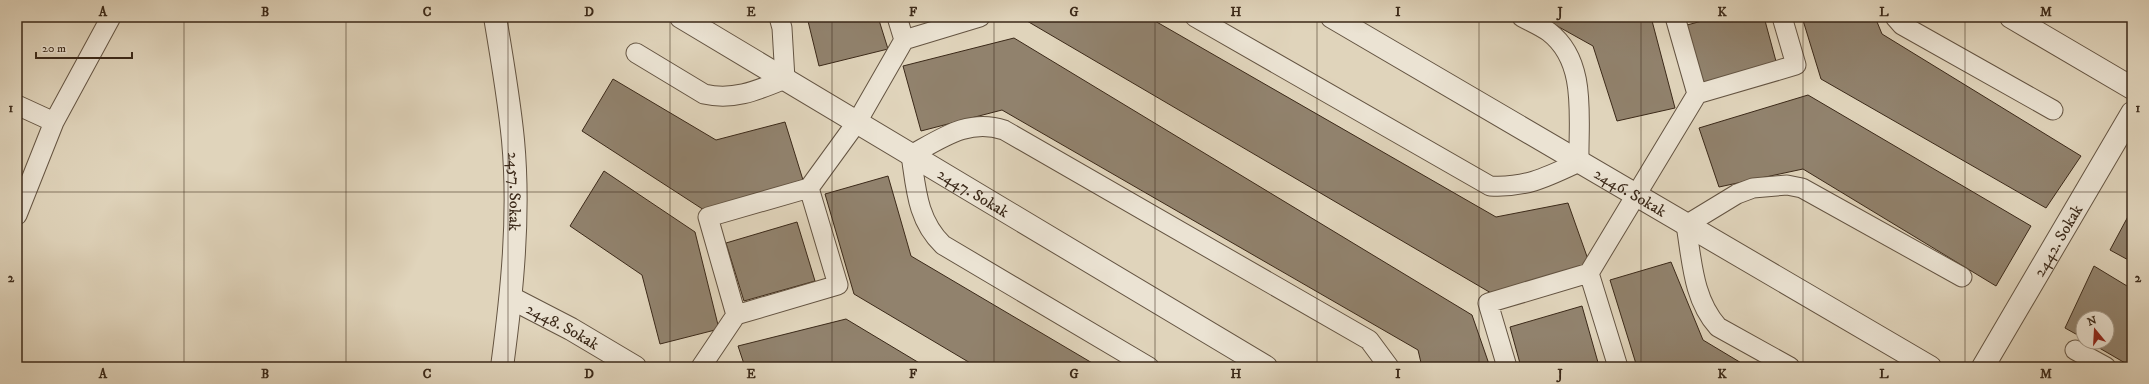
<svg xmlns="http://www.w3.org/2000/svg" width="2149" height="384" font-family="'IM FELL DW Pica',serif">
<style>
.building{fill:#91826d;stroke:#3b2919}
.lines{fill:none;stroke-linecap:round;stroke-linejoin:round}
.service-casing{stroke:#645442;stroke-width:21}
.minor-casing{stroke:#645442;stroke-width:24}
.tertiary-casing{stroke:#645442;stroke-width:24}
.service{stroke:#ebe3d3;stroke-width:19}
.minor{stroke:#ebe3d3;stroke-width:22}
.tertiary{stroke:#ebe3d3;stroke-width:22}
.grid{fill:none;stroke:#3b2919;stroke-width:1;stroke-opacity:0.55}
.labels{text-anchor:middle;stroke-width:3.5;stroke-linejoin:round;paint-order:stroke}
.street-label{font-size:16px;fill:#3b2919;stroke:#ebe3d3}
.neatline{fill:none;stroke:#3b2919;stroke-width:1.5}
.grid-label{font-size:13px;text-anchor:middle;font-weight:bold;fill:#3b2919}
</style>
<rect width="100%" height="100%" fill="#e0d4bb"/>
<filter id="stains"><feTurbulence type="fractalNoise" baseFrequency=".005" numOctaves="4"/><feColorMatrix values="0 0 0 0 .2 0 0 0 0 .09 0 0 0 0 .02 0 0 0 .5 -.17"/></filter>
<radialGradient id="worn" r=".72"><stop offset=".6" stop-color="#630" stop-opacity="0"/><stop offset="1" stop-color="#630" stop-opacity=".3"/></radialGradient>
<path class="building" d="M807,17H878L888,49L819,66Z
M1024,17H1148L1496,217L1568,203L1590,265L1491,293L1027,21Z
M1541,17H1651L1675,108L1617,121L1593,46Z
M1717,17H1764L1777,65L1703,84L1687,25Z
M1802,17H1875L1882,34L2081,156L2046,208L1821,79Z
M1014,38L1472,315L1490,367H1422L1418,350L1002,110L921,131L903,66Z
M613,79L716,140L785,122L803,180L704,210L582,131Z
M1808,95L2031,226L1996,286L1803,169L1719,187L1699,128Z
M604,171L695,232L719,329L660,344L642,275L570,226Z
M888,176L911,256L1099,367H977L854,294L825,194Z
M2132,209V262L2110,250Z
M797,222L815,281L744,301L726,243Z
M1671,262L1703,340L1748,367H1637L1610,280Z
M2094,266L2132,289V367L2089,342H2107V318H2083V338L2065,328Z
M1582,306L1599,366L1521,367L1510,327Z
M846,319L926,367H745L738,346Z"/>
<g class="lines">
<defs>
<path id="service" d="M897,17L904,40
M1195,17L1490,186C1526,188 1547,177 1579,162C1578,119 1588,62 1549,32C1541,26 1531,22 1522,17
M1675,17L1697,94
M1895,17L1902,25L2053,110
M636,53L704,94C734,101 758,90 785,79L782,28L779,17
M17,105L54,122
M17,215L54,122L111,17
M1589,273L1618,367
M736,315L708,217L809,188L857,122L904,40L980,17
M2075,350L2106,367
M701,367L736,315L838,285L809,188
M1149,367L943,245C917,220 916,188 911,155C942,138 969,118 1004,130L1369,340L1389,367
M1507,367L1488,303L1589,273L1697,94L1796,65L1782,17
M1790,367L1718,327C1693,299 1692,261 1686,225L1737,194L1753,188L1787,185L1802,188L1962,277"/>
<g id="minor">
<path id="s1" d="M681,17L1266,367"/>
<path id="s2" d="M1332,17L1930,367"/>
<path d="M2011,17L2132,88"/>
<path id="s3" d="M511,298L571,329L635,367"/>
</g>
<g id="tertiary">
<path id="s4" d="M495,17C502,58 509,99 513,140C520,215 512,293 502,367"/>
<path id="s5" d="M1983,367L2132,113"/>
</g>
</defs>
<use href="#service" class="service-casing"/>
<use href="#minor" class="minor-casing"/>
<use href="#tertiary" class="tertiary-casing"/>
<use href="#service" class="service"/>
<use href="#minor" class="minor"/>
<use href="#tertiary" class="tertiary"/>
</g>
<path class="grid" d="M184,17V367M346,17V367M508,17V367M670,17V367M832,17V367M994,17V367M1155,17V367M1317,17V367M1479,17V367M1641,17V367M1803,17V367M1965,17V367M17,192H2132"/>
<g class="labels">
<g class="street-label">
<text dy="6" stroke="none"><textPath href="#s4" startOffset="176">2457. Sokak</textPath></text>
<text dy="6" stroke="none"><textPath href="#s1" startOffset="341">2447. Sokak</textPath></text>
<text dy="6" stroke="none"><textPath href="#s2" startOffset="346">2446. Sokak</textPath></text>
<text dy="6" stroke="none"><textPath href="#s5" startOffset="147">2442. Sokak</textPath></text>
<text dy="6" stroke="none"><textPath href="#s3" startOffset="59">2448. Sokak</textPath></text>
</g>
</g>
<rect width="2149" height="384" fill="none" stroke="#e0d4bb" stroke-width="44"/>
<g transform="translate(2095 330) rotate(342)"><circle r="19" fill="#ebe3d3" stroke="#a59989"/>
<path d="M0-3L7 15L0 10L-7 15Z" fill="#8f2418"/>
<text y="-6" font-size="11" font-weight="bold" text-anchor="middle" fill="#3b2919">N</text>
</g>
<path d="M36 52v6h96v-6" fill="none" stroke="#3b2919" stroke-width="2"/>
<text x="42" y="52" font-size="12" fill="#3b2919" stroke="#ebe3d3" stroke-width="3" paint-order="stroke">20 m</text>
<rect x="22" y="22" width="2105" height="340" class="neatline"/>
<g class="grid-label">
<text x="103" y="16">A</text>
<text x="265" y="16">B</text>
<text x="427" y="16">C</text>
<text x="589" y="16">D</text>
<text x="751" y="16">E</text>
<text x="913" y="16">F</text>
<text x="1074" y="16">G</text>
<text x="1236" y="16">H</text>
<text x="1398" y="16">I</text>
<text x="1560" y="16">J</text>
<text x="1722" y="16">K</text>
<text x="1884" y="16">L</text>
<text x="2046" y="16">M</text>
<text x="11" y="112">1</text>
<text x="2138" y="112">1</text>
<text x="11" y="282">2</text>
<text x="2138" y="282">2</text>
<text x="103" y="378">A</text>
<text x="265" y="378">B</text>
<text x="427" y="378">C</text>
<text x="589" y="378">D</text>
<text x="751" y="378">E</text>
<text x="913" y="378">F</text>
<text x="1074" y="378">G</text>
<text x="1236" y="378">H</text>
<text x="1398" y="378">I</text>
<text x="1560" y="378">J</text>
<text x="1722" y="378">K</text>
<text x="1884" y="378">L</text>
<text x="2046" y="378">M</text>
</g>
<rect width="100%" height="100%" filter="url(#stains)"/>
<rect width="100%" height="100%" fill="url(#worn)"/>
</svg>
